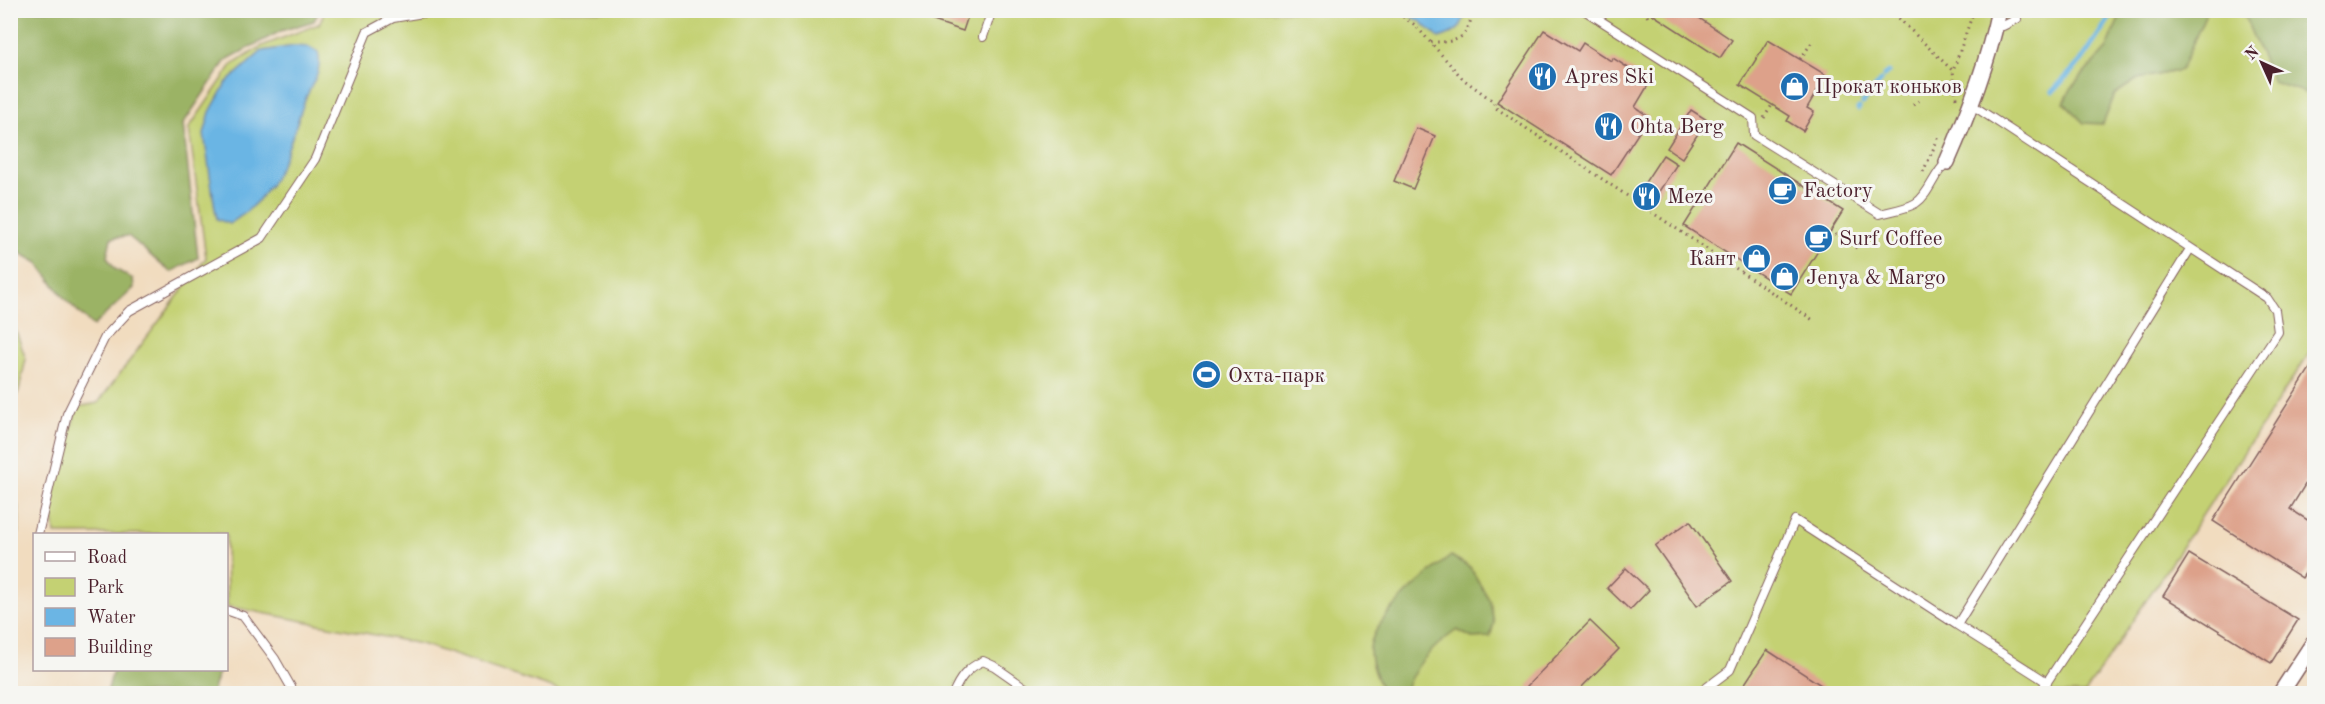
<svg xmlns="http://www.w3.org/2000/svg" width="2325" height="704" font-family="'Old Standard TT',serif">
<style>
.green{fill:#c4d173;stroke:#87784f;stroke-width:1.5}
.forest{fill:#9bb365;stroke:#726948;stroke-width:1.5}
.water{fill:#6bb5e4;stroke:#5a6a88;stroke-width:1.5}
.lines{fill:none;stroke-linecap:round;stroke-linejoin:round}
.stream{stroke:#6bb5e4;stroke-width:5}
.building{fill:#dda18a}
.lane-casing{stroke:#84615f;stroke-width:10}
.street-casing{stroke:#84615f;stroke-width:18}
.path{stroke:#84615f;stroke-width:3;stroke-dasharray:1.5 4.5;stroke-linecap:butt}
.lane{stroke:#fff;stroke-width:8}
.street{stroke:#fff;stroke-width:15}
.labels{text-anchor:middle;stroke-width:6;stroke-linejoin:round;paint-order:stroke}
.poi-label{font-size:21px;fill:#4a1f2b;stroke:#f6f6f2;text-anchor:start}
</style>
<rect width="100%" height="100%" fill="#f6f6f2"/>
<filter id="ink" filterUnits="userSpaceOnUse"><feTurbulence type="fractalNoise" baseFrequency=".0167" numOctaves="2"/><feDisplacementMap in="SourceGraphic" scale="12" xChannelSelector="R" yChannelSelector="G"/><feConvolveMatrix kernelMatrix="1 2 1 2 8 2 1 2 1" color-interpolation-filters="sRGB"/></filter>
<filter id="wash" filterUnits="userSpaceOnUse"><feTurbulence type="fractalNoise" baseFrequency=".008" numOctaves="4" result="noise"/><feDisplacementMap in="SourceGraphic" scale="24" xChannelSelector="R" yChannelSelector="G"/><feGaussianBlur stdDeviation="1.35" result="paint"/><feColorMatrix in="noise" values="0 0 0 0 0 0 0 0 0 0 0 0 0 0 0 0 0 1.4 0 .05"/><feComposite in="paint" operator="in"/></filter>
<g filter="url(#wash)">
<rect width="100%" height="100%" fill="#f1dcbf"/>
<path class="green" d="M325,11H2314V346L2085,693H567L421,644L227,606L226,534H55L51,503L77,407L98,403L206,258L189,128L232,65L262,46L319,24Z
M11,318L26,359L19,390L11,410Z
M11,487C23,513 20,525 14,552L11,555Z"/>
<path class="forest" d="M11,10L319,11L314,21L281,31L226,60L183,124L198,258L171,272C155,261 143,247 128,236L111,238L107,257L115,269L133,279L134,288L93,326L64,298L38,263L11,248Z
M2122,11H2207L2181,70L2138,79L2115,94L2103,124L2084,123L2064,103L2072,87L2107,48Z
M2242,11H2314V96L2273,82Z
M1451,556L1470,567L1490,601L1494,623L1490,637L1472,638L1457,630C1435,645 1412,667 1405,693H1384C1377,681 1370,664 1370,649C1371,620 1428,573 1451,556Z
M113,670H216L218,673L212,693H107Z"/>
<path class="water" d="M1401,11H1466C1461,30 1458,32 1439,38L1420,21Z
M294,46L309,47L318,52C323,72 312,82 305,100C286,151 280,193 229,224L217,219L215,209L204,134L210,112L226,83L262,51Z"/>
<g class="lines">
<path class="stream" d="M1884,76L1888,72
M2053,91L2082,60L2111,16L2112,10
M1863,103L1881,81
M1858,109L1859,108"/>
</g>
<g id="blocks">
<path class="building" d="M911,10H970L963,31L910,13Z
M1654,10H1687L1732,40L1720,58L1652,14Z
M1544,30L1578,51L1583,43L1611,61L1613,58L1650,82L1635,107L1649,117L1611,175L1497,102Z
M1768,40L1826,75L1807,108L1814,112L1803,131L1787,121L1790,116L1740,85Z
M1691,110L1707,120L1682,158L1667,148Z
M1416,128L1435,136L1413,189L1394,181Z
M1736,143L1843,211L1791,294L1684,226Z
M1663,155L1677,164L1652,202L1638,193Z
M2314,362V470L2290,509L2314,524V559L2302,578L2213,521Z
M1690,521L1732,581L1697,606L1655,546Z
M2189,554L2298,620L2271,663L2163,596Z
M1626,568L1649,590L1630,610L1607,588Z
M1590,621L1619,649L1575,694H1534L1527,686Z
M1767,650L1824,687L1819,694H1738Z"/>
</g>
</g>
<g filter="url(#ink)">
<use href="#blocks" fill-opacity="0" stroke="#84615f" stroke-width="1.5"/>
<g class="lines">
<defs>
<path id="lane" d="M1584,10L1753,118L1754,135L1880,214C1891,211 1906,209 1916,203C1929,195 1934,173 1947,162
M1995,27L2003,26L2017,19
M983,37L992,10
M1972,105L2267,298L2275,310L2278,332L2039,694
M38,534L67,414L105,337L129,311L262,238L315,159L367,32L393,18L441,10
M226,610L243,616L275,659L295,694
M1957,625L2047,682
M953,694C959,679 967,668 983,661L994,666L1034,694
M1698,694L1730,670L1795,520L1957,625L2190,249"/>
<path id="street" d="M1947,162C1969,112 1988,63 1999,10
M2280,694L2314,642"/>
</defs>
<use href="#lane" class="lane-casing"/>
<use href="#street" class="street-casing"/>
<path class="path" d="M1393,10L1415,25L1463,79L1493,101L1496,108L1813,320
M1645,10L1648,18
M1890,10L1953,71
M1431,42C1459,43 1468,38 1473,10
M1800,59L1813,41
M1956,98L1953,71L1974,10
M1913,105L1920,100
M1764,118L1772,105
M1923,172L1940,134
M1830,231L1858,249"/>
<use href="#lane" class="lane"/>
<use href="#street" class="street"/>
</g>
</g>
<defs>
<symbol id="restaurant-disc" viewBox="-11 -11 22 22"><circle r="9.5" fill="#1f6fb2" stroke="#f6f6f2"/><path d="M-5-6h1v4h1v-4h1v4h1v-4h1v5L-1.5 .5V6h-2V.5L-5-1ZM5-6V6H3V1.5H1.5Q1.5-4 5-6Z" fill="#fff"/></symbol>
<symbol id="shop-disc" viewBox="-11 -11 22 22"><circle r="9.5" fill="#1f6fb2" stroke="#f6f6f2"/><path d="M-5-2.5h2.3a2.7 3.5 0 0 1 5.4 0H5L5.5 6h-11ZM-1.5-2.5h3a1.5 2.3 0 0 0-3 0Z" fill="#fff"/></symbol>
<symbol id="cafe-disc" viewBox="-11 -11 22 22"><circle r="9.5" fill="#1f6fb2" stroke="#f6f6f2"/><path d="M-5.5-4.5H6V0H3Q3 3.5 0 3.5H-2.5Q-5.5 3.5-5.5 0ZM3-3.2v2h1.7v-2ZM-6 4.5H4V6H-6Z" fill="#fff"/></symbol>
<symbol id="stadium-disc" viewBox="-11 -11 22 22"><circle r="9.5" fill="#1f6fb2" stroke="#f6f6f2"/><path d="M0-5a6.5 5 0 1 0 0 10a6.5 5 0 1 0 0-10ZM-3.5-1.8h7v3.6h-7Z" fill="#fff"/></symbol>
</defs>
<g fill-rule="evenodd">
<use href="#restaurant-disc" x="1526" y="60" width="33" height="33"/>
<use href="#shop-disc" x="1778" y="70" width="33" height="33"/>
<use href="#restaurant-disc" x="1592" y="110" width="33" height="33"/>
<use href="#cafe-disc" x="1766" y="174" width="33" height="33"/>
<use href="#restaurant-disc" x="1630" y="180" width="33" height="33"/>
<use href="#cafe-disc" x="1802" y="222" width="33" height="33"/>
<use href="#shop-disc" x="1740" y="242" width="33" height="33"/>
<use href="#shop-disc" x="1768" y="260" width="33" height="33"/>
<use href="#stadium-disc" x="1190" y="358" width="33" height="33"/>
</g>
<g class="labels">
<g class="poi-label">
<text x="1564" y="83">Apres Ski</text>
<text x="1815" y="93">Прокат коньков</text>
<text x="1630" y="133">Ohta Berg</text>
<text x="1803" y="197">Factory</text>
<text x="1667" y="203">Meze</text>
<text x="1839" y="245">Surf Coffee</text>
<text x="1736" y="265" text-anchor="end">Кант</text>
<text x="1806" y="284">Jenya &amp; Margo</text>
<text x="1228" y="382">Охта-парк</text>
</g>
</g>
<rect width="2325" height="704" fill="none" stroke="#f6f6f2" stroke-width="36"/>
<rect x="33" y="533" width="195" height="138" fill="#f6f6f2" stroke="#b1a0a2" stroke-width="1.5"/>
<rect x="45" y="552" width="30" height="9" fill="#ffffff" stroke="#b1a0a2" stroke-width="1.5"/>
<text x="87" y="563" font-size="18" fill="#4a1f2b">Road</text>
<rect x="45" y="578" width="30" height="18" fill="#c4d173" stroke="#b1a0a2" stroke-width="1.5"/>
<text x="87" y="593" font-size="18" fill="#4a1f2b">Park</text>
<rect x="45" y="608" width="30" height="18" fill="#6bb5e4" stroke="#b1a0a2" stroke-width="1.5"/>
<text x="87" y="623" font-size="18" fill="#4a1f2b">Water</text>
<rect x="45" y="638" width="30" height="18" fill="#dda18a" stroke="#b1a0a2" stroke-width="1.5"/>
<text x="87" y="653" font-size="18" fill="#4a1f2b">Building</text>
<g transform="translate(2262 63) rotate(315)" stroke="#f6f6f2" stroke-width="4.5" paint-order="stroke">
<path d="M0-4.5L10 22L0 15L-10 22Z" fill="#4a1f2b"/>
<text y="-9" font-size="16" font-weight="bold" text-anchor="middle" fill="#4a1f2b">N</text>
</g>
</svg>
